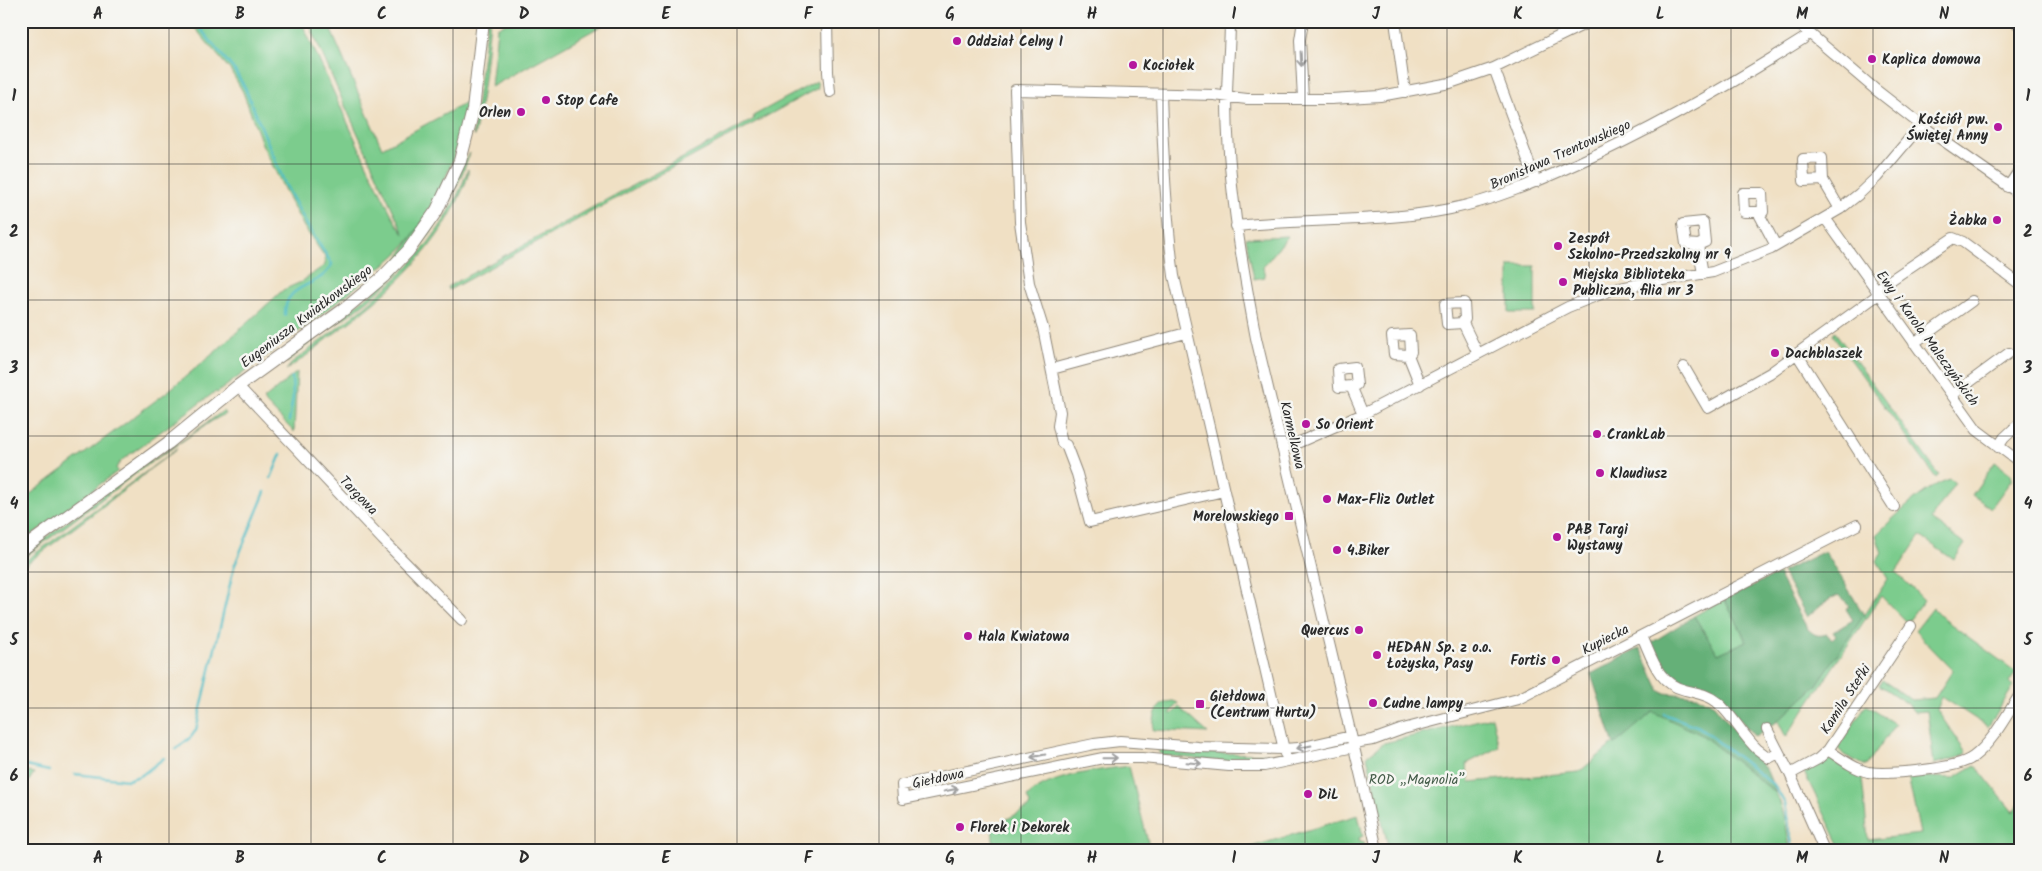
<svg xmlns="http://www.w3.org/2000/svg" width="2042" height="871" font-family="Kalam,sans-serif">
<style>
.green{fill:#7ccc8d;stroke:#547c5c}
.forest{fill:#65b078;stroke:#486e52}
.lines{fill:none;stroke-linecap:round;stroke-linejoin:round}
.stream{stroke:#4cbbc3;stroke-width:2.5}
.minor-casing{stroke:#8e8678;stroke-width:12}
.major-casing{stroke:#8e8678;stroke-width:14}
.minor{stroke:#fff;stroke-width:10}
.major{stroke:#fff;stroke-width:12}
.oneway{stroke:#a0a0a0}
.grid{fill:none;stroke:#2b2b2b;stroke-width:1;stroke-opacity:0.55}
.poi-dot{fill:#b5179e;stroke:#f6f6f2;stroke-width:2}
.labels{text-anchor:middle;stroke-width:5;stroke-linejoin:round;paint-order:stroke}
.poi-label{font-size:14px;font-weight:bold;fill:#2b2b2b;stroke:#f6f6f2;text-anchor:start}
.street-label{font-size:14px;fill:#2b2b2b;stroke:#f6f6f2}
.park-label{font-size:14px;fill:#435b48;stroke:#f6f6f2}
.neatline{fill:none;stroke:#2b2b2b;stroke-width:2}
.grid-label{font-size:16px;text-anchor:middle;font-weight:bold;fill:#2b2b2b}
</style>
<rect width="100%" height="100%" fill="#f6f6f2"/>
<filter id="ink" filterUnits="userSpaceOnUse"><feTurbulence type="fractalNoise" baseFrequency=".02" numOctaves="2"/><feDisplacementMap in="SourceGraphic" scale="10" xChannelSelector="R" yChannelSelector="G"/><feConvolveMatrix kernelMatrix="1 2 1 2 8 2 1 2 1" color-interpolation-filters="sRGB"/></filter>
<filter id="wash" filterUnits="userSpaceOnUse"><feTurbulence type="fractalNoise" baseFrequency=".0096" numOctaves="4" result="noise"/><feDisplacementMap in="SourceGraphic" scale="20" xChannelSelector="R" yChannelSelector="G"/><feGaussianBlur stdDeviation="1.12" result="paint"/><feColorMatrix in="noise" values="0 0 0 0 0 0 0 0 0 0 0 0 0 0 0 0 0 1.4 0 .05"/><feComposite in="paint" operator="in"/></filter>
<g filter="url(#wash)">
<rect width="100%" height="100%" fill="#f0e0c4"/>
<path class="green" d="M189,21H301L368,167L396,223L404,234L340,95L308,21H327L382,148L469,101C459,151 441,198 410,239C398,256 378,269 362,282C315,321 265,356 217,393L215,392L122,460L116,468L118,471L21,543V501L167,392L215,352L283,290L301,282L325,265V257L304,227L288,197L262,144L243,92L231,71Z
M487,21H490C486,60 483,99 474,137L473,133Z
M509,21H610L491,87L497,28Z
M817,81L818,88L449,290L447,287L754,119L753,116Z
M470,153C450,212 415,263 366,302C342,321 308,341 287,363L286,362L293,353L376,290Z
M468,169C469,179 462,190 458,200C431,257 384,297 335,333C319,346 303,359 286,370L294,361C364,308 439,257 468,169Z
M1288,236L1263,267L1265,277L1254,279L1246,238Z
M1509,266H1535V313H1509Z
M1835,332L1939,475L1936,478L1833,335Z
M297,372L294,432L263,400Z
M223,411L225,414L212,421L147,465L21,560V556L139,468L189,436Z
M177,449L152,467L139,479L21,568V564Z
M1995,462L2011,474L2012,479L1991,508L1972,495Z
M1950,479L1955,483L1931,519L1965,544L1954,560L1920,536L1896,572L1924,600L1907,623L1881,596L1786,737L1778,721L1816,686L1888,579L1877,561L1882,553L1876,535C1893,518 1927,485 1950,479Z
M1724,599L1747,641L1718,654L1694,616Z
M1933,608L1944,619L2016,672L2009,683L2013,687L1988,727L1942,697L1937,710L1966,753L1960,757L1934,764L1927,711L1914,712L1908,704L1879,685L1882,680L1912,700L1935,698L1953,670L1915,631Z
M1173,701L1178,703L1170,713L1172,714L1179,707L1208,733L1153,730C1154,715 1156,702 1173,701Z
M1866,705L1895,724L1866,766L1844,755L1838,748Z
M1653,711L1702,735L1776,793C1785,811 1787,830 1790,850H1458L1457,844L1448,850H1391L1388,846L1367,756L1384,743L1492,717L1499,747L1466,764L1470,782L1579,772Z
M1162,750L1210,753L1272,754L1274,758C1258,768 1183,757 1161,755L1158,751Z
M1833,758L1862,777L1868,840L1920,834L1908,776L1953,778L1975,765L2013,812L2021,802V850H1842L1804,772Z
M1129,766L1150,850H994L992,827L1028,808L1030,804L1027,797C1048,775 1100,770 1129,766Z
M27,772L34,773L21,793V780Z
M1358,815L1363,836L1359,838L1360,842H1364L1365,850H1241Z"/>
<path class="forest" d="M1825,551L1864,615L1816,686L1778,721L1755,737L1720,697L1692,686L1666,673L1662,668L1651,643L1694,616L1718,654L1747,641L1724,599L1778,574L1807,628C1814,635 1817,637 1827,634L1832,640L1836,636L1833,632L1853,620L1846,609L1849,607L1844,599L1838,595L1822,604L1807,617L1782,572Z
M1640,648L1660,691L1664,693L1698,696L1714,705L1767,771L1776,793L1702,735L1653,712L1614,745L1591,674Z"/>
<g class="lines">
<path class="stream" d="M194,21L235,71L245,88L285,184L307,225L332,264C321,289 284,281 285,315
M289,421L293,397L292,377
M271,478L281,454
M1664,714L1699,727L1775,786L1785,804L1793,850
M176,749L191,737L196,730L234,567L265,492
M21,765L49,771
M75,774L128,780L142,775L164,758"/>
</g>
</g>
<g filter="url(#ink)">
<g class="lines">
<defs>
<path id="minor" d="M827,21L828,72L830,92
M1230,21C1230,47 1227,73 1227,98C1227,179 1241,258 1256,338L1362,781L1377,850
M1395,21L1405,92
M1795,21L1876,90L1921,125L2021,195
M2014,21L2021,26
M1494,68L1536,182
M1161,94C1163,155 1166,216 1174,276L1285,754
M1303,99L1300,40L1303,21
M1823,180L1804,181L1803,159L1822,158L1823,180L1840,209
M2008,187L2021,168
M1758,212H1744L1743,193H1762L1763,212H1758L1776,246
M1825,218L1977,430L2021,463
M1236,226C1307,218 1380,223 1450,209C1495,200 1536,182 1578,163C1656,128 1730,85 1803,39L1808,33
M1698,245L1686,244L1683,224L1703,222L1705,242L1698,245L1703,274
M1876,290L1953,238L1963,242L2021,285
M1463,323L1447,324L1445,304L1464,303L1465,319L1463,323L1478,354
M1914,343L1972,301
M1797,354L1894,507
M1408,355L1394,354L1392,336L1410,335L1411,352L1408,355L1420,385
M1684,367L1708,408L1770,373L1879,294
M1052,369L1186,333
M238,386L383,540L462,620
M1351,386L1339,387L1338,369L1355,367L1357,385L1351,386L1363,414
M1952,395L2009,353
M1998,447L2004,438L2021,422
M1282,448L1295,444L1363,414L1568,307L1611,290L1650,282L1713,272L1771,249L1840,209L1859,194L1877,177L1921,125
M1224,491L1090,522L1077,474L1066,445L1062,443L1058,426L1060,412L1043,328L1029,283L1020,222L1015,90L1214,95L1247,99H1331L1380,96L1450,83L1494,68L1591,21
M1642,636C1652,658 1658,684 1685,690C1696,693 1708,694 1717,702C1733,715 1742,735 1757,749C1761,752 1765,755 1769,758L1779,753
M1767,729L1790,774L1824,850
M1351,736L1299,748L1283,749L1198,747L1120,741L1094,744L902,785L903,799L1103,758H1142L1229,766H1264L1354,747
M1353,743L1373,740L1403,729L1518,699L1857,525
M1828,750C1840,758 1854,769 1868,772C1888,775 1958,769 1973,757C1994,741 2007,714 2021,693
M1790,774L1818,759L1828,750L1911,626"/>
<path id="major" d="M21,550L168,443L238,386L346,308L383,277L408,251L437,210L460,161L473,110L483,21"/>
</defs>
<use href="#minor" class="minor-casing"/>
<use href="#major" class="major-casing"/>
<use href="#minor" class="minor"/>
<use href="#major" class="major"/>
</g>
<defs><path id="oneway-shaft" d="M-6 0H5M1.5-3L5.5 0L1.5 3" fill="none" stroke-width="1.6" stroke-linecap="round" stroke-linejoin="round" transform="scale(1.25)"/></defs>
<g class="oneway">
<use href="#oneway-shaft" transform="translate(1301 59) rotate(87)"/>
<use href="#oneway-shaft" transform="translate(1304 747) rotate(169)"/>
<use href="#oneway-shaft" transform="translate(1038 756) rotate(168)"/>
<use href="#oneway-shaft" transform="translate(1110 758) rotate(-1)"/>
<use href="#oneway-shaft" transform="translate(1194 763) rotate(5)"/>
<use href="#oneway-shaft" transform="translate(951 790) rotate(-12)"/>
</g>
</g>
<path class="grid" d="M169,21V850M311,21V850M453,21V850M595,21V850M737,21V850M879,21V850M1021,21V850M1163,21V850M1305,21V850M1447,21V850M1589,21V850M1731,21V850M1873,21V850M21,164H2021M21,300H2021M21,436H2021M21,572H2021M21,708H2021"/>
<g class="poi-dot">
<circle cx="957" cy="41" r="5"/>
<circle cx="1872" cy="59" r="5"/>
<circle cx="1133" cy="65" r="5"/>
<circle cx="546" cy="100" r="5"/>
<circle cx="521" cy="112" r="5"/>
<circle cx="1998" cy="127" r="5"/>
<circle cx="1997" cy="220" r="5"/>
<circle cx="1558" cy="246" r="5"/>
<circle cx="1563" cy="282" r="5"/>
<circle cx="1775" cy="353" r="5"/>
<circle cx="1306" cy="424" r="5"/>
<circle cx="1597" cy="434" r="5"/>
<circle cx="1600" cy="473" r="5"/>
<circle cx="1327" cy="499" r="5"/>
<rect x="1284" y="511" width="10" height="10" rx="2.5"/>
<circle cx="1557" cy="537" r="5"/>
<circle cx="1337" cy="550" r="5"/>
<circle cx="1359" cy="630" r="5"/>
<circle cx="968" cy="636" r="5"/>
<circle cx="1377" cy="655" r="5"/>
<circle cx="1556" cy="660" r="5"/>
<circle cx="1373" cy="703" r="5"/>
<rect x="1195" y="699" width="10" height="10" rx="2.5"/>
<circle cx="1308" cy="794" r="5"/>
<circle cx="960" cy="827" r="5"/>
</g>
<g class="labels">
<g class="poi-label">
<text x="967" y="46">Oddział Celny I</text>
<text x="1882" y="64">Kaplica domowa</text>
<text x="1143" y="70">Kociołek</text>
<text x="556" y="105">Stop Cafe</text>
<text x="511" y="117" text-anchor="end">Orlen</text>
<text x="1988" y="124" text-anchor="end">Kościół pw.<tspan x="1988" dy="16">Świętej Anny</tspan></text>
<text x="1987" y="225" text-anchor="end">Żabka</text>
<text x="1568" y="243">Zespół<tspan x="1568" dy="16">Szkolno-Przedszkolny nr 9</tspan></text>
<text x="1573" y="279">Miejska Biblioteka<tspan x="1573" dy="16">Publiczna, filia nr 3</tspan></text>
<text x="1785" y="358">Dachblaszek</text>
<text x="1316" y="429">So Orient</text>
<text x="1607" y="439">CrankLab</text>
<text x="1610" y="478">Klaudiusz</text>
<text x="1337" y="504">Max-Fliz Outlet</text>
<text x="1279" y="521" text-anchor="end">Morelowskiego</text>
<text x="1567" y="534">PAB Targi<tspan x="1567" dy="16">Wystawy</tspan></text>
<text x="1347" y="555">4.Biker</text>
<text x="1349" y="635" text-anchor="end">Quercus</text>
<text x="978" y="641">Hala Kwiatowa</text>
<text x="1387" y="652">HEDAN Sp. z o.o.<tspan x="1387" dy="16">Łożyska, Pasy</tspan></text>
<text x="1546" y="665" text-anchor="end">Fortis</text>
<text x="1210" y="701">Giełdowa<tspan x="1210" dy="16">(Centrum Hurtu)</tspan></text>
<text x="1383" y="708">Cudne lampy</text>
<text x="1318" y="799">DiL</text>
<text x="970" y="832">Florek i Dekorek</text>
</g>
<g class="street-label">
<text transform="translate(1560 154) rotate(-24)" y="5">Bronisława Trentowskiego</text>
<text transform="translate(306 316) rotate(-37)" y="5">Eugeniusza Kwiatkowskiego</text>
<text transform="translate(1928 338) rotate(54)" y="5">Ewy i Karola Maleczyńskich</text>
<text transform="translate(1293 435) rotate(77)" y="5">Karmelkowa</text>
<text transform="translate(359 495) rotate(46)" y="5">Targowa</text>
<text transform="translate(1605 639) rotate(-27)" y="5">Kupiecka</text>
<text transform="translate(1845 699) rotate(-57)" y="5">Kamila Stefki</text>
<text transform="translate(938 778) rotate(-12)" y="5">Giełdowa</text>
</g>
<g class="park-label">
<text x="1417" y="784">ROD „Magnolia”</text>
</g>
</g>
<rect width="2042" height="871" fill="none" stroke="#f6f6f2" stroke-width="55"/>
<rect x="28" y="28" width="1986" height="816" class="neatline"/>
<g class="grid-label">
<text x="98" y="19">A</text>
<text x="240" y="19">B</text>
<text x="382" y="19">C</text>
<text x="524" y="19">D</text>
<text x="666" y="19">E</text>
<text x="808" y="19">F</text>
<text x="950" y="19">G</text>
<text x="1092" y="19">H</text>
<text x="1234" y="19">I</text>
<text x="1376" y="19">J</text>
<text x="1518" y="19">K</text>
<text x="1660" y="19">L</text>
<text x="1802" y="19">M</text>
<text x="1944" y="19">N</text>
<text x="14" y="101">1</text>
<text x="2028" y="101">1</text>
<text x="14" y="237">2</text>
<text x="2028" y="237">2</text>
<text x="14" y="373">3</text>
<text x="2028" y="373">3</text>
<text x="14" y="509">4</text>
<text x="2028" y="509">4</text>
<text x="14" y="645">5</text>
<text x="2028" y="645">5</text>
<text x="14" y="781">6</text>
<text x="2028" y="781">6</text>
<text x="98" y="863">A</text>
<text x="240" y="863">B</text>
<text x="382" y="863">C</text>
<text x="524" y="863">D</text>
<text x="666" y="863">E</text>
<text x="808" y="863">F</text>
<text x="950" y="863">G</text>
<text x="1092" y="863">H</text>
<text x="1234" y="863">I</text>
<text x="1376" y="863">J</text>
<text x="1518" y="863">K</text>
<text x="1660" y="863">L</text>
<text x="1802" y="863">M</text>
<text x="1944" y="863">N</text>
</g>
</svg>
